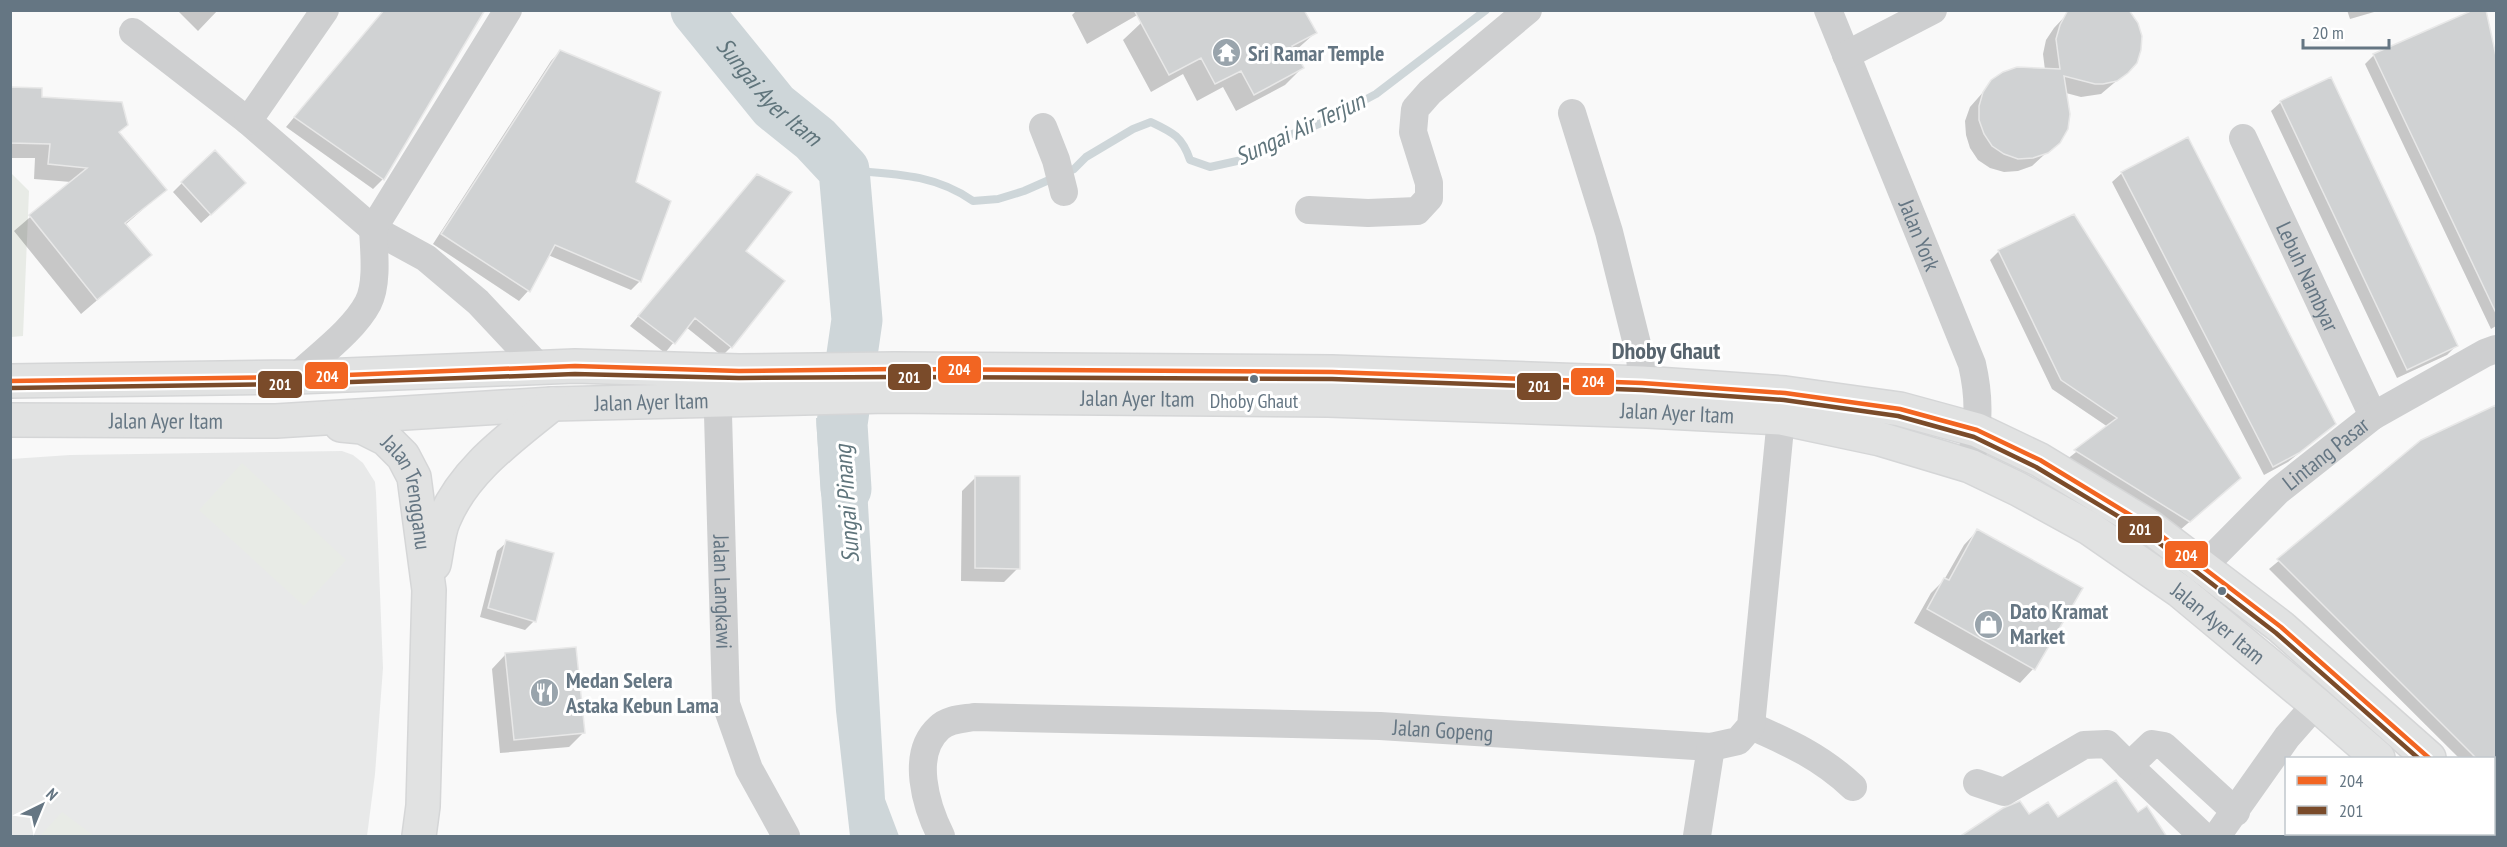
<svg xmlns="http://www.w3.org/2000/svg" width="2507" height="847" font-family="'PT Sans Narrow',sans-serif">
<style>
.built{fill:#e8e9e9}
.green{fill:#e8ebe6}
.water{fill:#ced6d9}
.shadow{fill:#0003}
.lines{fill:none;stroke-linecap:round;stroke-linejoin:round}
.stream{stroke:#ced6d9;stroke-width:8}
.river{stroke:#ced6d9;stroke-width:51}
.building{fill:#d0d2d3;stroke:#e8e8e8;stroke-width:1.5}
.major-casing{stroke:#d5d6d7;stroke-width:36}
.minor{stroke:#cecfd0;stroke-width:28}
.major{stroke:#e1e2e2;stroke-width:33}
.bus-1-casing{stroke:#fff;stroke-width:9}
.bus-2-casing{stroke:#fff;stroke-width:9}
.bus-1{stroke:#f26522;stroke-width:4.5}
.bus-2{stroke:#7a4b2a;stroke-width:4.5}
.bus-dot{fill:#657683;stroke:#fff;stroke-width:2}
.labels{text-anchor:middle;stroke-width:6;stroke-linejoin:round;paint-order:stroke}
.bus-label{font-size:20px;fill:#657683;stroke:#fff}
.poi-label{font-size:22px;font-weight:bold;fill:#657683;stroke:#fff;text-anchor:start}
.street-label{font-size:22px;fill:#657683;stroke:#fff}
.water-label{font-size:24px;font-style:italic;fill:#60757c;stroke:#fff}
.neighbourhood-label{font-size:24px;font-weight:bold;fill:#57646e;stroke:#fff}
.line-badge{stroke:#fff;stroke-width:2}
.badge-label{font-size:16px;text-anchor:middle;font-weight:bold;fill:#fff}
</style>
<rect width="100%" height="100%" fill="#f9f9f9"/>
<path class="built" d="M342,451L353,455L363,463L375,482L376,493L383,668L375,774L367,836H11V459L70,455Z"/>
<path class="green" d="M11,173L29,191L23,336L11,337Z
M242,463L346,560L304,606L199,510Z
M62,812L94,836H40Z"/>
<path class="water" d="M816,418H863L885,799L899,836H850L836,711Z"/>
<path class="shadow" d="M177,10H218L198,31Z
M384,10H483L382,180L373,189L286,127Z
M1077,10H1146L1087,44L1072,15Z
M2347,10H2381L2350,19Z
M2485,10L2496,63V326L2491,329L2365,64L2374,55Z
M2068,13L2127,72L2101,94L2081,97L2066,93L2058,142L2032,166L2018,171L2004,172L1990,168L1978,160L1970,148L1966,135L1965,121L1970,107L1992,82L2045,70L2043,54L2046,40L2054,28Z
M1141,23L1315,33L1294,52L1302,68L1285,85L1236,111L1223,87L1197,101L1183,74L1151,92L1123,40Z
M560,51L634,182L640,281L631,290L548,255L528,291L519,301L433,244L551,61Z
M10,89L41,99L118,132L165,190L125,225L150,255L81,314L14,231L71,182L34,179L35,158H10Z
M2281,102L2456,346L2447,355L2397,378L2271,111Z
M2122,173L2335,424L2288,462L2264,475L2112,182Z
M182,183L234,193L201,223L173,192Z
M748,186L744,251L731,347L722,356L686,327L665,353L630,326Z
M1999,251L2230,487L2180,530L2066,460L2108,427L2052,389L1990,260Z
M2496,407V798L2494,795V758H2459L2269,569L2422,442Z
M976,477L1018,568L1004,582L961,581L962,491Z
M1977,531L2080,589L2033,669L2020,683L1914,623L1931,593L1944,580L1964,545Z
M507,542L534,621L525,630L480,617L497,551Z
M505,655L583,733L569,747L500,753L492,669Z
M2317,834H2434L2437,836H2314Z"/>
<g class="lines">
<path class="stream" d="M844,170C892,174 933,173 973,201L998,199L1024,191L1074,169L1086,157L1133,129L1151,122C1172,132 1182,136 1190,160L1210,167L1246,159L1271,142L1319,124L1346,110L1376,94L1486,10"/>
<path class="river" id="s1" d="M696,10L774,106L815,139L844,170L857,320L842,424L846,489"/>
</g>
<path class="building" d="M384,10H485L384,180L294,117Z
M1134,10H1304L1317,33L1292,46L1304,68L1254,95L1241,71L1215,84L1201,58L1169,75Z
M2068,10H2129L2138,23L2142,36L2141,50L2137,63L2128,73L2117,81L2103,84H2095L2064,76L2070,114L2068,129L2060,143L2048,153L2033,158L2018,159L2004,154L1992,146L1984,134L1979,120V106L1983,92L1991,80L2003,72L2017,67L2060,69L2056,39L2060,25Z
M2473,10H2486L2496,56V313L2373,54Z
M560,50L661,92L636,182L671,201L641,282L555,245L530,292L441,234Z
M2331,77L2458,346L2407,370L2280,101Z
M10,87L42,88V97L122,102L128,125L119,132L167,190L125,223L152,255L97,300L29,215L87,168L48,164L50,144L10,143Z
M2188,137L2336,424L2299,453L2273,467L2121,172Z
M215,150L246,183L211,215L181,182Z
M757,174L792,192L746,251L785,281L732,348L695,318L675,344L638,316Z
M2074,214L2241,478L2190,522L2074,450L2117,418L2061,380L1998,250Z
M2496,405V759H2477L2277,559L2421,440Z
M975,476H1020V569L975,568Z
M1977,529L2083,588L2035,670L1927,609L1944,578L1949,580Z
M506,540L554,553L536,622L488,608Z
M576,647L585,733L514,740L505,653Z
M2116,780L2138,812L2147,806L2167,837H1959L2003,808L2020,801L2029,814L2048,802L2058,817Z"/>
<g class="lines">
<defs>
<g id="major">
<path d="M10,381L296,377L575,366L739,371L894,369L1332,372L1642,383L1785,393L1900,409L1977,430L2040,460L2150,527L2281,627L2429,758"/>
<path id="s7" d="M10,420L276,421L552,404L888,396L1328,400L1647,411L1781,418L1880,439L1970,466L2018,489L2089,528L2180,591L2316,704L2378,758"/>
<path id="s8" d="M341,425L362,427L386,439L403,456L414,477L429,590L423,806L419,836"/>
<path d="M434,564C437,550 438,532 444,519C465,469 512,437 552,404"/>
<path d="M2494,819L2496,821"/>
<path d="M2463,834L2466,836"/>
</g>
</defs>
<use href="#major" class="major-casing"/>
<g class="minor">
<path id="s2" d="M1828,10L1972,364C1981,403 1978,427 1970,466"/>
<path d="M133,32L248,121L373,229L426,258L478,302L539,367"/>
<path d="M1846,55L1933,10"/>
<path d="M1572,113L1609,232L1640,356L1642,383"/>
<path d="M248,121L325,10"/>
<path d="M1043,127L1056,160L1064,192"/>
<path id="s3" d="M2243,138L2373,416"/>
<path d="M1309,210L1368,213L1417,211L1429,198V183L1413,132L1415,109L1430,92L1528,10"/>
<path d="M296,377C318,356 354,330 368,303C378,284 374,250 373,229L508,10"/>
<path id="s4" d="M717,378L726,704L749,769L786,836"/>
<path id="s5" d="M2187,583L2278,491L2373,416L2485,353L2496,349"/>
<path d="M1751,726C1790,743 1821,757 1853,787"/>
<path d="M2129,766L2203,836"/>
<path d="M1977,783L2004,792L2084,745L2107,744L2129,766L2152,744L2164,746L2236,812"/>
<path id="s6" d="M941,836C926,806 910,754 939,728C948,719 962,719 974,717L1380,726L1711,747L1738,741L1751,726L1781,418"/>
<path d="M1697,836L1711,747"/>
<path d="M2217,836L2287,737L2316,704"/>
</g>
<use href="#major" class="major"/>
<defs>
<path id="bus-1" d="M10,381L296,377L575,366L739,371L894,369L1332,372L1642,383L1785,393L1900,409L1977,430L2040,460L2150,527L2281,627L2429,758"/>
<path id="bus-2" d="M10,388L296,384L575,374L739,378L894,377L1332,379L1642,390L1784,400L1898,416L1974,437L2036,467L2146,533L2276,633L2418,758"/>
</defs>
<use href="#bus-1" class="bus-1-casing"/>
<use href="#bus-2" class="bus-2-casing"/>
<use href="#bus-1" class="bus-1"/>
<use href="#bus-2" class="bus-2"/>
</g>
<defs>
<symbol id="temple-disc" viewBox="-11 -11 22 22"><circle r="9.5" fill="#99a4ac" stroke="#fff"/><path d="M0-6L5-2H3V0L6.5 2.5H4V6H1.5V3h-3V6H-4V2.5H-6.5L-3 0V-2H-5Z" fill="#fff"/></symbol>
<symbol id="shop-disc" viewBox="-11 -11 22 22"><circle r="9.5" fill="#99a4ac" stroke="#fff"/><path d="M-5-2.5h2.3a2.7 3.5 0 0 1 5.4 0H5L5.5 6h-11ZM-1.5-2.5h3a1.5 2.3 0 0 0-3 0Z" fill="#fff"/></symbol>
<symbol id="restaurant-disc" viewBox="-11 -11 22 22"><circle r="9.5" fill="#99a4ac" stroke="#fff"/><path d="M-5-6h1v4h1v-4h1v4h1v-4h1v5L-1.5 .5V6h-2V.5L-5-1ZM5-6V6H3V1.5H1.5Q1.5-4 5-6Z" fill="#fff"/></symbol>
</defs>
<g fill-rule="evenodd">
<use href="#temple-disc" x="1210" y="36" width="33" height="33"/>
<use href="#shop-disc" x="1972" y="608" width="33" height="33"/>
<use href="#restaurant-disc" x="528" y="676" width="33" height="33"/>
</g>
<g class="bus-dot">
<circle cx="1254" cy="379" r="5"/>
<circle cx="2222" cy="591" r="5"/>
</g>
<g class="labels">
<g class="bus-label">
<text x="1254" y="408">Dhoby Ghaut</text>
</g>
<g class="poi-label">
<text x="1248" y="61">Sri Ramar Temple</text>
<text x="2010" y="619">Dato Kramat<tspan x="2010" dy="25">Market</tspan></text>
<text x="566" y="688">Medan Selera<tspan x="566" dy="25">Astaka Kebun Lama</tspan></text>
</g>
<g class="street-label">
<text dy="8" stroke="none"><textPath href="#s2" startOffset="243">Jalan York</textPath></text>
<text dy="8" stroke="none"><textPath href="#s3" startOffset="153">Lebuh Nambyar</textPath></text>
<text dy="8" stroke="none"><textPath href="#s7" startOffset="1128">Jalan Ayer Itam</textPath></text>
<text dy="8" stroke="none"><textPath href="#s7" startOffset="642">Jalan Ayer Itam</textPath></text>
<text dy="8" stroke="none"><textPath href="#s7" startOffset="1668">Jalan Ayer Itam</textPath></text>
<text dy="8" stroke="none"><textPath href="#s7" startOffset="156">Jalan Ayer Itam</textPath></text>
<text dy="8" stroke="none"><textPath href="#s5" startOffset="190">Lintang Pasar</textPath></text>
<text dy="8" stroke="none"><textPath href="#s8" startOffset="108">Jalan Trengganu</textPath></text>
<text dy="8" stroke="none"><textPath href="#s4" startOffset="214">Jalan Langkawi</textPath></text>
<text dy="8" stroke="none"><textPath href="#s7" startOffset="2262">Jalan Ayer Itam</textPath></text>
<text dy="8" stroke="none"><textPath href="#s6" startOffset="622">Jalan Gopeng</textPath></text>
</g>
<g class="water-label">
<text dy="8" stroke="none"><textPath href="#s1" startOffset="110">Sungai Ayer Itam</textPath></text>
<text transform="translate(1300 129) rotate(-25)" y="8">Sungai Air Terjun</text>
<text transform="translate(847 504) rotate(-94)" y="8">Sungai Pinang</text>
</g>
<g class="neighbourhood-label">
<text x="1666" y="359">Dhoby Ghaut</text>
</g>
</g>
<g class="line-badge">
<rect x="937" y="355" width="45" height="29" rx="6" fill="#f26522"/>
<rect x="304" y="361" width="45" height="29" rx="6" fill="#f26522"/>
<rect x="887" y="363" width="45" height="28" rx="6" fill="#7a4b2a"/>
<rect x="1570" y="367" width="45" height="29" rx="6" fill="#f26522"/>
<rect x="257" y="370" width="46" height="29" rx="6" fill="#7a4b2a"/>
<rect x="1516" y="372" width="46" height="29" rx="6" fill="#7a4b2a"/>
<rect x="2117" y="515" width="46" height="29" rx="6" fill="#7a4b2a"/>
<rect x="2164" y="540" width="45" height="29" rx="6" fill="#f26522"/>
</g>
<g class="badge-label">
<text x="959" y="375">204</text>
<text x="327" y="382">204</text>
<text x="909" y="383">201</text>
<text x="1593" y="387">204</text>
<text x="280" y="390">201</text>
<text x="1539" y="392">201</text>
<text x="2140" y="535">201</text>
<text x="2186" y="561">204</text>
</g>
<rect width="2507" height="847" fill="none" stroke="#657683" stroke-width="24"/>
<rect x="2285" y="757" width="210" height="78" fill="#ffffff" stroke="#c1c8cd" stroke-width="1.5"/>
<rect x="2297" y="776" width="30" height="9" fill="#f26522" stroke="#c1c8cd" stroke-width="1.5"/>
<text x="2339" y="787" font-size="18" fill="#657683">204</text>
<rect x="2297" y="806" width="30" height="9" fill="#7a4b2a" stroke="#c1c8cd" stroke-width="1.5"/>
<text x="2339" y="817" font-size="18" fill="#657683">201</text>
<g transform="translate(42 805) rotate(43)" stroke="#ffffff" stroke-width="4.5" paint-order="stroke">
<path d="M0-4.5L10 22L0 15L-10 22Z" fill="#657683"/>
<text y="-9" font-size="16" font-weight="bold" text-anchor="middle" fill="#657683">N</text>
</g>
<path d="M2303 39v9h86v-9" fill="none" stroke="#657683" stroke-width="3"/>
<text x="2312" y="39" font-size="18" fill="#657683" stroke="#ffffff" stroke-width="4.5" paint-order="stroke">20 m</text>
</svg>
